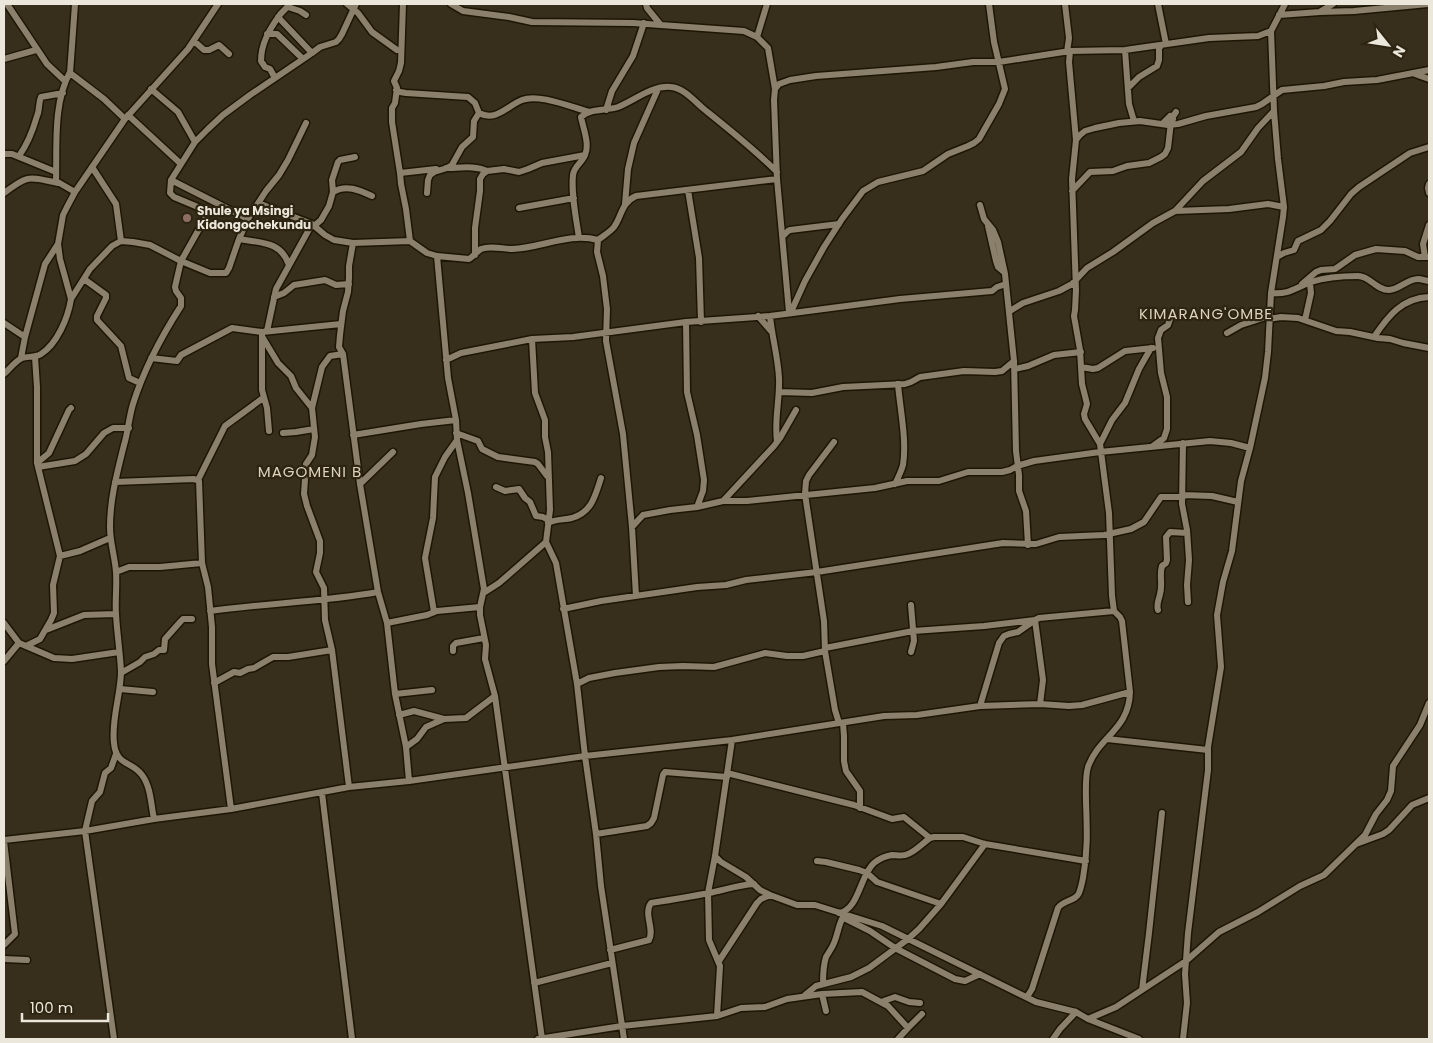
<svg xmlns="http://www.w3.org/2000/svg" width="1433" height="1043" font-family="Poppins,sans-serif">
<style>
.lines{fill:none;stroke-linecap:round;stroke-linejoin:round}
.minor-casing{stroke:#1e1604;stroke-width:9}
.minor{stroke:#8a806b;stroke-width:6}
.education-dot{fill:#8d6e63;stroke:#2d2411;stroke-width:2}
.labels{text-anchor:middle;stroke-width:4.5;stroke-linejoin:round;paint-order:stroke}
.poi-label{font-size:12px;font-weight:bold;fill:#ece7db;stroke:#2d2411;text-anchor:start}
.quarter-label{font-size:15px;letter-spacing:1px;fill:#ddd2bb;stroke:#2d2411}
</style>
<rect width="100%" height="100%" fill="#372e1b"/>
<g class="lines">
<defs>
<path id="minor" d="M7,4L47,64L65,81
M75,4L70,73L104,99L125,119
M347,4L358,13L372,32L397,50
M403,4L401,63L399,71L394,81L397,88L395,103L392,108V122L400,173L401,184L406,209L410,241
M451,4L463,11L509,17L532,22L633,23L744,31L757,37L768,48L775,89
M646,4L647,8L660,24
M1065,4L1069,38L1067,52
M1158,4L1166,44
M288,7L300,11L306,15
M1321,11L1333,4
M1279,15L1320,12L1354,11L1428,4
M278,17L312,53
M267,34H277L303,59
M757,37L767,4
M194,41L204,50H209L219,45L229,54
M1125,50L1129,104L1134,121
M4,59L36,50
M70,72C53,103 57,146 56,181L75,192
M1415,74L1429,79
M275,78L270,69L265,67L261,61C261,44 269,30 279,16C282,11 287,9 289,4
M1128,88L1139,77L1157,66L1159,60V48L1162,45
M151,89L178,112L195,142
M396,90L400,92L406,93L468,97L475,103L479,113C496,122 507,106 522,100C539,93 573,108 590,112
M606,110L612,91L633,56L644,23
M128,115L181,164
M1162,124L1170,116L1174,115L1176,112
M1076,140L1080,135L1085,131L1095,128L1119,123L1140,121L1168,125L1178,124L1206,116L1256,107L1262,104L1282,90L1324,86L1344,82L1377,80L1429,70
M4,154H12L56,172
M19,156C27,145 33,130 37,116C40,110 38,104 41,97L63,93
M92,167L116,204L121,241
M446,168C459,168 475,165 487,171
M400,173L436,169
M171,180L248,219
M1429,184L1428,188L1429,193
M688,190L699,258L701,322
M1072,191L1090,172L1113,171L1127,166L1149,163L1161,157L1165,154L1168,148L1171,122L1173,119
M333,192C346,184 359,190 372,196
M4,193C29,174 28,177 58,183
M427,193L428,180L430,175L434,172L447,168L452,165L462,147L473,137L474,121L479,113
M258,203L312,224L325,235L334,240L353,243L410,241L427,253L437,256L469,259C474,256 477,251 481,249C491,245 502,249 512,249C542,248 569,232 598,240
M625,204L628,169L634,143L658,89
M980,205L984,219L993,230L998,242L1005,274L1014,361L1016,451L1019,475V491L1026,511L1028,545
M519,208L574,198
M1175,211L1229,209L1268,204L1284,207
M314,226L321,220L329,206L333,192L332,180L338,162L340,160L355,157
M988,226L996,261L998,267L1004,272
M783,236L788,231L790,230L839,224
M579,238C576,217 571,195 573,175C574,166 582,163 585,155C590,144 583,128 581,117C591,108 606,111 618,107C634,101 652,85 671,87C684,88 695,102 705,110C730,130 754,149 777,172
M239,239C261,243 281,241 289,265
M353,243L349,266V278L348,292L343,311L340,335L339,347L343,354L360,484L378,592L387,623L395,694L406,747L409,781
M475,255V228L480,191V179L483,174L487,171L504,169L519,172L528,169L542,163L585,155
M437,256L448,378L456,420L457,440L468,493L484,589L480,607V615L486,645L485,659L495,696L542,1039
M1277,257L1284,253L1294,250L1298,241L1321,230L1330,221L1351,194L1359,187L1410,153L1429,147
M1425,257L1423,244L1429,225
M84,279L106,295V298L97,316V320L121,346L129,378L140,383
M1302,284L1316,272L1321,270L1335,269L1355,255L1376,249L1405,251L1418,257H1429
M1271,293C1289,295 1295,288 1311,282C1326,277 1342,276 1358,276C1370,276 1376,290 1389,290C1399,290 1407,279 1418,279C1422,279 1426,281 1429,281
M274,297L284,293L294,285L325,280L336,285L349,284
M71,299L90,269L112,246L121,241L133,242L150,245L181,261L210,273H226L229,268L239,239L248,219L266,191L279,175L288,160L306,123
M1010,311L1023,303L1059,291L1072,284L1087,268L1113,252L1153,223L1175,211L1203,181L1241,152L1258,128L1274,111
M789,312L777,179L774,100L775,89L779,84L790,80L816,76L936,67L973,62H999L1070,51L1125,50L1209,38L1258,36L1271,31
M791,312L805,281L824,247L842,219L863,191L878,182L923,171L948,154L968,146L974,143L979,139L999,104L1005,89L994,42L989,4
M758,316L771,331
M770,316C772,337 778,357 779,378C780,399 774,420 777,441
M1269,319L1281,317L1298,318L1336,331L1350,332L1378,338L1390,339L1403,343L1429,348
M1305,320L1311,293L1310,283
M686,322L687,392L697,435L704,480L703,491L697,507
M4,323L25,337
M267,331L276,289L312,224
M262,332V390L267,408L269,431
M1227,333L1241,325L1269,316
M1374,337C1388,316 1402,298 1429,297
M263,338L278,363L291,376L296,388L312,408
M532,339L535,393L545,420V437L548,452L550,510L546,542L556,563L577,684L585,756L596,834L601,886L624,1039
M343,354L330,356L322,367L312,408L315,437L312,455L306,464L304,494L307,506L320,541V553L316,572L324,588L325,620L332,650L349,787
M21,358L25,337L45,264L58,244
M151,358L177,361L181,355L232,328L262,332L341,324
M446,360L461,353L532,339L573,337L686,322L770,316L900,299L992,291L997,287L1006,284
M1081,367L1093,369L1098,368L1125,351L1153,348
M1015,369L1028,366L1054,355L1081,352
M4,374C9,370 15,361 22,358C28,356 35,358 41,354C57,344 68,318 71,299L60,259L58,244L63,215L67,207L75,192L125,119L188,49L218,4
M779,392L812,393L843,387L905,384L911,382L920,377L964,371L995,372L1002,371L1014,361
M283,433L296,432L314,429
M456,433L478,441L482,449L498,457L535,462L538,464L547,476
M353,435L421,424L456,420
M834,442L809,475L806,481L805,494L824,621L825,651L835,710L839,723
M1183,443L1182,504L1187,530L1189,560L1187,585L1188,602
M1100,444L1112,420L1125,403L1139,369L1151,348
M1153,446L1164,438L1167,429V397L1161,373L1158,338L1161,330L1168,325L1170,319
M37,463L49,453L69,410L71,408
M38,467L75,461L86,454L104,433L113,428H129
M198,480L225,426L263,398
M115,482L194,479L199,481L202,563L208,587L212,627V664L231,809
M360,484L393,452
M895,484C898,478 901,472 903,465C907,440 900,409 898,384
M496,487L505,491L519,489L525,498L530,502L536,516L543,517L548,520
M1183,495L1212,496L1238,502
M723,501L774,446L780,438L796,410
M548,523C556,519 563,520 572,518C592,512 595,496 601,478
M632,527L643,515L670,510L697,507L723,501H747L875,488L907,481H939L968,472H1002L1010,470L1017,466L1034,461L1100,452L1210,441L1231,443L1250,448
M60,556L80,551L110,538
M116,572L129,567H160L202,563
M485,592L499,583L546,542
M636,596L632,527L623,434L606,341L607,309L603,276L597,252L598,240C603,236 610,232 614,227C622,216 621,203 636,196L777,179
M563,609L601,601L697,587L726,585L746,580L817,572L1003,543L1036,544L1059,537L1104,535L1131,529L1144,522L1161,497H1183
M1158,610C1156,604 1159,600 1160,594C1163,585 1159,575 1162,566L1166,563L1167,560L1166,537L1170,532L1187,533
M210,611C266,603 323,602 378,592
M434,612L425,558L433,518L435,477L445,457L457,440
M4,623L19,643L54,658L72,659L119,652
M387,623L427,615L437,611L480,607
M46,630L84,615L116,614
M26,646L40,639L51,620L54,613L53,585L60,556L37,463V387L35,357
M825,648L913,631L984,626L1035,620L1043,680L1040,704
M453,651V646L456,643L484,638
M911,652L914,641L911,605
M4,661L19,643
M121,673L140,662L145,657L154,654L159,650H164L165,639L181,621L183,619H192
M214,683L234,672L240,673L248,669L254,668L273,657H288L332,650
M577,684L589,678L615,673L659,667L683,666L714,667L765,653L787,656H803L825,651
M120,689L153,692
M395,694L432,690
M980,706L999,643L1004,636L1009,634L1018,632L1035,620L1039,618L1114,611
M399,715L414,711L444,719
M843,723L844,736V761L846,771L860,791V808
M1107,739L1208,750
M406,747L417,739L426,727L444,719L466,718L495,696
M727,773L854,805L892,819L904,817L930,838
M322,793L352,1039
M154,819C151,805 151,787 142,775C132,761 116,766 114,743C111,720 121,694 121,671C120,652 117,633 116,614C115,600 117,586 116,572C115,557 110,543 110,527C110,499 117,473 124,445C128,432 129,417 133,404C144,369 161,337 181,306V298L176,291L175,287L181,261L207,215L205,210L174,197L170,193L171,180L195,142L208,129L223,115L250,95L312,53L320,47L336,42L339,39L342,34L356,4
M596,834L647,826L651,823L654,818L663,775L665,772L727,777
M4,840L85,831L154,819L231,809L349,787L409,781L585,756L732,740L884,716L917,715L980,706L1040,704L1069,706L1082,705L1130,692
M4,841L15,934L4,945
M1356,844L1383,834L1389,830L1412,805L1429,798
M715,856L721,862L746,877L760,890L770,895L797,905H815L882,926L1036,1002L1076,1012L1088,1019L1139,1039
M817,861L826,862L859,870L867,873L877,882L941,904
M839,913C859,910 860,875 874,863C879,859 886,856 892,855C897,855 903,857 908,854C916,851 923,843 930,838L934,837H963L985,844L1086,861
M846,919L870,931L895,948L955,979L965,981L980,974
M610,950L649,940C655,929 643,914 651,903C670,900 689,897 709,893C724,890 738,885 754,884
M4,959L27,960
M719,961L757,903L761,899L770,895
M534,983L612,963
M823,984C823,975 823,966 826,957C829,952 832,948 834,943C838,934 838,926 843,917
M1142,990L1149,933L1162,813
M822,994L826,1011
M805,995L816,986L851,977L869,968L908,939L919,929L941,904L985,844
M1027,997L1032,989L1058,908C1063,900 1076,901 1079,893C1081,888 1082,883 1083,878C1088,851 1087,829 1086,802C1086,791 1085,777 1088,767C1099,736 1129,730 1130,692L1122,621L1120,617L1114,611L1112,596L1109,513L1100,444L1085,419L1084,414L1087,404L1082,384L1080,350L1074,316L1075,310L1076,290L1072,179L1076,140L1069,62L1070,51
M881,1002L895,997L909,1002L920,1003
M717,1016L720,966L709,940L708,893L715,856L732,740
M1088,1019L1116,1007L1186,961L1219,932L1258,912L1300,886L1324,875L1365,835L1376,814L1387,800L1391,791L1393,766L1420,725L1429,703
M908,1028L922,1014
M114,1039L85,831L92,801L100,792L105,773L111,768L116,754
M538,1039L622,1026L717,1016L741,1008L765,1007L787,999L822,994L862,992L888,1006L908,1028L898,1039
M1053,1039L1060,1029L1076,1012
M1183,1039L1187,1003L1185,974L1188,933L1208,770V747L1221,667L1217,615L1223,582L1232,551L1241,481L1250,448L1265,378L1268,352L1271,293L1283,217L1284,207L1278,159L1274,111L1271,31L1285,4"/>
</defs>
<use href="#minor" class="minor-casing"/>
<use href="#minor" class="minor"/>
</g>
<circle class="education-dot" cx="187" cy="218" r="5"/>
<g class="labels">
<g class="poi-label">
<text x="197" y="215">Shule ya Msingi<tspan x="197" dy="14">Kidongochekundu</tspan></text>
</g>
<g class="quarter-label">
<text x="1206" y="319">KIMARANG'OMBE</text>
<text x="310" y="477">MAGOMENI B</text>
</g>
</g>
<rect width="1433" height="1043" fill="none" stroke="#ece7db" stroke-width="10"/>
<g transform="translate(1388 45) rotate(120)" stroke="#2d2411" stroke-width="4" paint-order="stroke">
<path d="M0-4L9 19L0 12L-9 19Z" fill="#ece7db"/>
<text y="-8" font-size="14" font-weight="bold" text-anchor="middle" fill="#ece7db">N</text>
</g>
<path d="M22 1013v8h86v-8" fill="none" stroke="#ece7db" stroke-width="2.5"/>
<text x="30" y="1013" font-size="15" fill="#ece7db" stroke="#2d2411" stroke-width="4" paint-order="stroke">100 m</text>
</svg>
